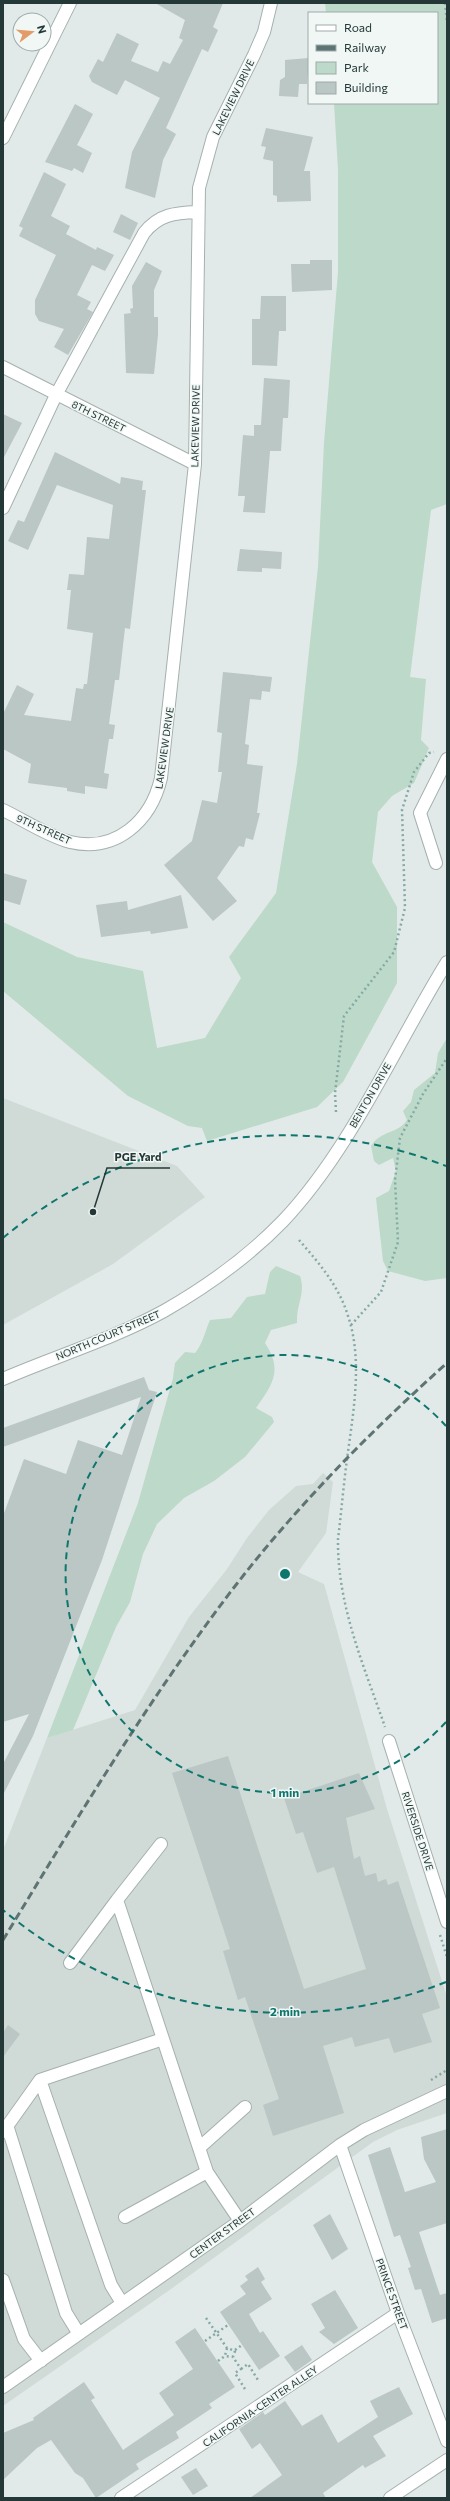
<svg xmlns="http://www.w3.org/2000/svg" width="450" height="2501" font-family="Commissioner,sans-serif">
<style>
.built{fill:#d0dad7}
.green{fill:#bdd9c9}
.building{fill:#bac7c4}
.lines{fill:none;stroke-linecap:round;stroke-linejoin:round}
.minor-casing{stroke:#a5b1af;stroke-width:14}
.path{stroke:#85aaa5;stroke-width:2.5;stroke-dasharray:2 3;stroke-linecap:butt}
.minor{stroke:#fff;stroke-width:12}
.rail{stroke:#5e7472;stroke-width:3;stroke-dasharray:8 4;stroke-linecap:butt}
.ring{fill:none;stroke:#0f766e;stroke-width:2;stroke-dasharray:7 5}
.labels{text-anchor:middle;stroke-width:3;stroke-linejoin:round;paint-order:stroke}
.street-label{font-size:10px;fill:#243937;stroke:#f1f7f5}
.centre{fill:#0f766e;stroke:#f1f7f5;stroke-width:2}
.ring-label{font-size:12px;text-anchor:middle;font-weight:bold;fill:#0f766e;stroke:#f1f7f5;stroke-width:3;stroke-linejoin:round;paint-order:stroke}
.leader{fill:none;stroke:#243937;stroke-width:1.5}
.callout-dot{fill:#243937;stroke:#f1f7f5;stroke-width:1.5}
.callout-label{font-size:11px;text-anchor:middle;font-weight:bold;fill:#243937;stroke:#f1f7f5;stroke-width:3;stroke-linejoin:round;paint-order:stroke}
</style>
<rect width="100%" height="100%" fill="#e1eae8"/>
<path class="built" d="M3,1098L177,1166L205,1197L113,1264L3,1325Z
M323,1473L333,1482L326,1533L298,1572L324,1584L387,1809L447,1997V2113L397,2130L373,2142L171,2289L3,2406V1850L47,1738L135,1710L189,1617L227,1569L247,1538L269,1510L296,1486L313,1484Z"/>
<path class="green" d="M325,3H447V504L431,510L410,677L426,679L421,740L429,748L414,783L392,796L378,812L372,862L397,907V983L343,1082L317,1107L207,1141L202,1128L188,1126L128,1096L3,991V922L77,957L143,971L157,1048L205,1038L241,978L229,957L276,893L297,764L318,567L324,443L338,272V170L334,103H437V13H326Z
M447,1038V1278L425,1281L388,1271L383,1261L376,1198L389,1191L396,1171L393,1158L379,1165L374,1161L371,1146C381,1130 398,1134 407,1120L403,1111L411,1102L414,1090L435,1073L438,1053Z
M276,1266L300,1276C306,1294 296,1304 297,1323L271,1330L265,1343C283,1370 273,1384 256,1408L272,1417L274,1422L245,1457L214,1481L184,1498L157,1524L143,1554L130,1602L116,1627L73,1730L47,1738L138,1503L173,1378L175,1363L185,1352L195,1353C203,1344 205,1331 210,1320L231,1318L247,1297L265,1294L270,1272Z"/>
<path class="building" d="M155,3H223L213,27L218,30L208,52L202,49L166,128L176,134L163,160L155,198L125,188L132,152L160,98L125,80L117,95L92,82L89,76L98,59L103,62L117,33L139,44L131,61L158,72L163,61L170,64L183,40L179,38L185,20Z
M309,58L307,84H299L298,97L279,96L280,80L285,77V60Z
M75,104L93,114L77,145L92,153L83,173L74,168L72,171L45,162Z
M266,128L313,137L304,171H310L311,201L277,202V196L273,195V161L263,159L266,147L261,146Z
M44,172L66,184L51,216L70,226L66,234L96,250L97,247L114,255L105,271L92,265L77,295L91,302L87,309L93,312L68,355L54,347L64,329L39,321L35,314V300L56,255L19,236L23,228L19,226Z
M121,214L138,223L130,240L113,232Z
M310,260H332V290L292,292L291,264H310Z
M146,262L162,271L154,290V317H158V335L154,374L126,373L124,314L131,313L130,309L133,308L132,286Z
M261,296H286V331H279L277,366L252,365V319H260Z
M264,378L290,380L288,418H283L281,451H270L265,513L243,512L245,496H238L243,435L254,436V425H261Z
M3,414L22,423L3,459Z
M55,452L120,484L121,477L143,481L142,490H146L130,629L125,628L119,680H115L109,724L115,725L113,739H109L104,773L109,774L107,789L85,786V794L67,791V788L28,783L31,764L3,749V714L17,685L34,694L24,715L71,721L76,688L83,689L84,684H87L93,633L67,629L71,590H67L69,574L84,575L87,537L109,539L113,505L57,485L28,550L8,541L18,520L24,522Z
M240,549L282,552L281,569L262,568V572L237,571Z
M223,672L272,677L270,692L262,691L261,700L250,699L245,744L249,745L247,764L263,766L257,813H260L253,840L246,838L244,847L239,846L217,878L237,901L213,921L164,865L192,841L202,800L217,803L222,772H218L222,733L217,732Z
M3,873L27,880L20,905L3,900Z
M181,895L188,928L151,934L150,931L101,937L96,905L127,901L128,910Z
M144,1377L149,1390L157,1392L102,1560L33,1736L3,1795V1764L29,1714L3,1722V1516L24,1459L66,1474L78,1440L122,1455L141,1397L3,1447V1428Z
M228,1756L304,1989L366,1969L334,1867L317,1873L303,1832L296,1834L284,1798L359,1773L375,1809L346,1818L354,1859L360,1856L365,1876L376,1873L378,1882L386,1879L388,1885L398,1881L440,2008L422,2014L432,2042L394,2053L389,2038L355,2047L352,2037L323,2046L344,2113L273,2136L263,2105L279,2099L245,1997L238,2000L223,1951L230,1949L172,1773Z
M8,2025L20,2034L3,2057V2033Z
M447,2129V2223L419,2232L440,2295L447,2293V2318L432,2323L421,2289L415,2290L408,2268L411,2267L400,2235L394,2237L368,2155L390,2147L405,2192L436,2182L424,2159L421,2137Z
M330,2214L348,2249L332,2260L313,2225Z
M258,2267L265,2279L261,2282L272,2299L249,2314L260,2333L263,2331L280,2356L259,2370L220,2312L246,2294L240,2286L248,2280L245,2276Z
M335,2290L358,2328L334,2344L319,2332L325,2328L311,2304Z
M195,2328L235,2387L209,2404L212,2408L176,2432L179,2438L136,2464L139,2469L96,2498L83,2478L75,2473L51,2440L37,2448L3,2480V2433L34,2420L33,2418L84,2382L95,2398L91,2400L123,2450L174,2415L159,2393L193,2369L175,2342Z
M302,2345L312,2360L295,2372L284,2357Z
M399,2387L413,2414L373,2436L386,2456L365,2468L363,2465L323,2493L326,2498H250L282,2475L260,2443L252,2449L239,2429L263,2412L265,2415L285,2401L302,2426L322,2414L338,2443L378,2417L370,2401Z
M196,2468L208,2486L193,2495L181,2477Z"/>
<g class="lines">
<defs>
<path id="minor" d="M3,138L70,3
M3,367L195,464
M3,508L56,395L144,233C159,214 175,213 197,212
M3,810C24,820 47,836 70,842C116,853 151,821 161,778L195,464L199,188L213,137L254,55L264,32L271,3
M436,863L420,813L447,759
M3,1379C56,1356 113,1339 164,1311C206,1287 248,1257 283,1221C351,1149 395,1046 447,962
M389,1741L447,1922
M161,1844L117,1900L207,2172L240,2221
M70,1963L117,1900
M40,2080L163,2039
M7,2125L66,2313L79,2334
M3,2132L40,2080L111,2285L122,2303
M340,2145L398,2313L447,2441
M199,2148L245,2107
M125,2217L207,2172
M3,2280L24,2339L41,2361
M3,2387L240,2221L340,2145L364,2130L447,2091
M121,2498L398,2313
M390,2498L447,2460"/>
</defs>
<use href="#minor" class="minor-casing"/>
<path class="path" d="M445,3L447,23
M336,1112L335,1093L344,1016L394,952L405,908L402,810L414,772L429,753L434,752
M299,1240C319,1263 339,1286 348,1316C364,1363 352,1418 346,1467C343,1491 341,1515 338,1539C337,1605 364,1666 385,1727
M351,1325L381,1292L398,1242L395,1180L400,1138L423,1094L447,1058
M440,1935L447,1957
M431,2080L447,2070
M206,2318L227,2348L235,2351L233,2357L241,2369L235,2373L245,2389
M205,2341L228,2325
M227,2348L225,2356L233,2357
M235,2350L242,2345
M218,2361L225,2356
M241,2369L248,2364L258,2380"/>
<use href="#minor" class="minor"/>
<path class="rail" d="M3,1940C71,1828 139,1715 217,1610C284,1519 363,1438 447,1363"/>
</g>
<g class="ring">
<path d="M446 1722A219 219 0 1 1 446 1426"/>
<path d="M446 1982A438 438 0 0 1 3 1910M3 1238A438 438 0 0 1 446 1166"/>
</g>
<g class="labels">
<g class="street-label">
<text transform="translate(233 97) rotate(-64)" y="4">LAKEVIEW DRIVE</text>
<text transform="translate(99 416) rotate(26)" y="4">8TH STREET</text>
<text transform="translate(195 426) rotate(-89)" y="4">LAKEVIEW DRIVE</text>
<text transform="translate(164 748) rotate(-82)" y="4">LAKEVIEW DRIVE</text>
<text transform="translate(44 829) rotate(24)" y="4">9TH STREET</text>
<text transform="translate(370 1095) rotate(-60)" y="4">BENTON DRIVE</text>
<text transform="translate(108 1335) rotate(-23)" y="4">NORTH COURT STREET</text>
<text transform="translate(418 1831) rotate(72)" y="4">RIVERSIDE DRIVE</text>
<text transform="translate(222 2233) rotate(-36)" y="4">CENTER STREET</text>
<text transform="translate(392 2294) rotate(70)" y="4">PRINCE STREET</text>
<text transform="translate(260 2406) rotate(-34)" y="4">CALIFORNIA-CENTER ALLEY</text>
</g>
</g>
<circle cx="285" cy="1574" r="6" class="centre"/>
<g class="ring-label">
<text x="285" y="1797">1 min</text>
<text x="285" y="2016">2 min</text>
</g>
<path class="leader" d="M93 1212L107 1168H170"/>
<circle class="callout-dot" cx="93" cy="1212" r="4"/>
<g class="callout-label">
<text x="138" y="1161">PGE Yard</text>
</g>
<rect width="450" height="2501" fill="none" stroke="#243937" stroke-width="8"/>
<rect x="308" y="12" width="130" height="92" fill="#f1f7f5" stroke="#9faba9"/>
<rect x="316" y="25" width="20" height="6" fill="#ffffff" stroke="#9faba9"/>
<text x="344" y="32" font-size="12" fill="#243937">Road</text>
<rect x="316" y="45" width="20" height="6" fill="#5e7472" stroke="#9faba9"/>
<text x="344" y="52" font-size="12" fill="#243937">Railway</text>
<rect x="316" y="62" width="20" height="12" fill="#bdd9c9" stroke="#9faba9"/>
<text x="344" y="72" font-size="12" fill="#243937">Park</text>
<rect x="316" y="82" width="20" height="12" fill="#bac7c4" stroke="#9faba9"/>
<text x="344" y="92" font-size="12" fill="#243937">Building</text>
<g transform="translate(32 32) rotate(74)"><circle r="19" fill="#f1f7f5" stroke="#9faba9"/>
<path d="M0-3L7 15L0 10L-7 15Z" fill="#e29c68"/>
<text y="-6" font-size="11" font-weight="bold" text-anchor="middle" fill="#243937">N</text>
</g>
</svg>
